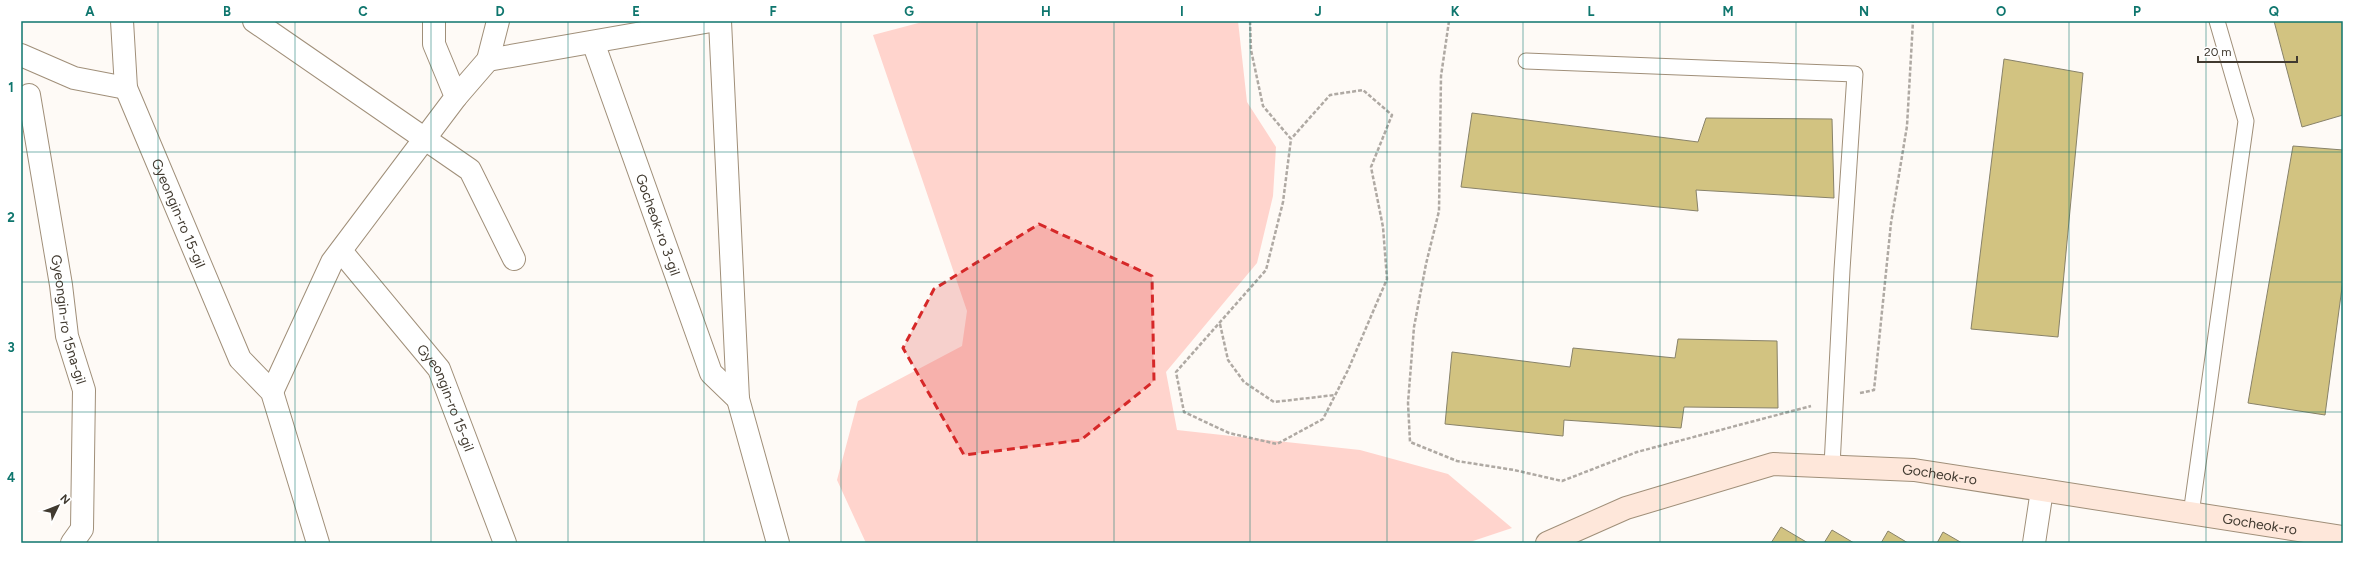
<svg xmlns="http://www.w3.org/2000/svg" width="2364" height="564" font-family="Figtree,sans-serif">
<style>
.green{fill:#ffd4cd}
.building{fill:#d2c381;stroke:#888269}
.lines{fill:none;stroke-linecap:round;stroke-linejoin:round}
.service-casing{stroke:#a08f79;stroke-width:17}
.minor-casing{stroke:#a08f79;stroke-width:24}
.secondary-casing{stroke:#a08f79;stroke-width:24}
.path{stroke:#afa9a3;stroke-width:2.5;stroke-dasharray:4 2;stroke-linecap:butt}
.service{stroke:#fff;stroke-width:15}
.minor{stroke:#fff;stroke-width:22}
.secondary{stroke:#fee7da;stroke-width:22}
.marked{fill:#d62828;fill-opacity:0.2;stroke:#d62828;stroke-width:3;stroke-dasharray:8 5;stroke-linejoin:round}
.grid{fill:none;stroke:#0f766e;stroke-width:1;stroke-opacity:0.55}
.labels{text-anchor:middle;stroke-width:4;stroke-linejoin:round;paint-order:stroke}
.street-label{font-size:14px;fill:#413a30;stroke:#fff}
.neatline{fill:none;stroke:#0f766e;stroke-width:1.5}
.grid-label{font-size:13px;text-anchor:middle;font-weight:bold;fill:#0f766e}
</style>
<rect width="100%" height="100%" fill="#fefaf6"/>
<path class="green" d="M926,21H1238L1247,102L1276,147L1273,196L1257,263L1166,372L1177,430L1360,450L1448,474L1512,528L1467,543H866L837,480L858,401L962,346L967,311L873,35Z"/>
<path class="building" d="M2274,21H2343V115L2302,127Z
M2004,59L2083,73L2058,337L1971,329Z
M1472,113L1698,142L1706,118L1832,119L1834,198L1696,190L1698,211L1461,187Z
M2293,146L2343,150V280L2325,415L2248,403Z
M1678,339L1777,341L1778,408L1684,407L1681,428L1564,420L1563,436L1445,424L1452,352L1570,367L1573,348L1675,358Z
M1781,527L1808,543H1771Z
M1832,530L1854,543H1824Z
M1888,531L1908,543H1881Z
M1943,532L1962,543H1937Z"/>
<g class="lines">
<defs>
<path id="service" d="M1526,61L1855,74L1842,270L1832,466
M2191,514L2246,121L2217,21"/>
<g id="minor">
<path id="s1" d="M122,21L126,88L240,359L272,392L318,543"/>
<path d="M254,21L470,170L514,259"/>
<path d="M720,21L738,399L778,543"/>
<path id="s2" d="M593,42L711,373L738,399"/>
<path d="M21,55L74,78L126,88"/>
<path d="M488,60L711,21"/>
<path id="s3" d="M29,95L61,285L67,336L84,390L82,529L72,543"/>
<path d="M456,97L488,60L498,21"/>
<path id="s4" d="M341,251L439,369L505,543"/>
<path d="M272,392L332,262L456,97L434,44V21"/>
<path d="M2034,543L2042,490"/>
</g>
<g id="secondary">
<path id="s5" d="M1547,543L1626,508L1773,464L1914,470L2343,537"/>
</g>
</defs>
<use href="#service" class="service-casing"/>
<use href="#minor" class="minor-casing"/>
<use href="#secondary" class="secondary-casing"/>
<path class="path" d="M1250,21L1251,50L1263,106L1291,139L1283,202L1266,270L1176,372L1184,412L1229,433L1277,444L1323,419L1348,370L1387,279L1383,227L1371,167L1392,115L1363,90L1330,95L1291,139
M1449,21L1441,76L1439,211L1426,264L1414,327L1408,403L1410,442L1457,461L1514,470L1562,481L1637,452L1811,406
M1220,324L1228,360L1244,382L1274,402L1335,395
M1860,393L1874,390L1891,223L1907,126L1913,21"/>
<use href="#service" class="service"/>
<use href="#minor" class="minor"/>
<use href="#secondary" class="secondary"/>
</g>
<path class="marked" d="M1039,224L1152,276L1154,381L1081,440L964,455L903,348L934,289Z"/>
<path class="grid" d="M158,21V543M295,21V543M431,21V543M568,21V543M704,21V543M841,21V543M977,21V543M1114,21V543M1250,21V543M1387,21V543M1523,21V543M1660,21V543M1796,21V543M1933,21V543M2069,21V543M2206,21V543M21,152H2343M21,282H2343M21,412H2343"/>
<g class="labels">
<g class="street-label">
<text dy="5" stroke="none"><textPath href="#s1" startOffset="203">Gyeongin-ro 15-gil</textPath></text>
<text dy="5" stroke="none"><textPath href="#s2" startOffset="194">Gocheok-ro 3-gil</textPath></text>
<text dy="5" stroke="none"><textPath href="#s3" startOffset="228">Gyeongin-ro 15na-gil</textPath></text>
<text dy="5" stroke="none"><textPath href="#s4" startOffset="182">Gyeongin-ro 15-gil</textPath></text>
<text dy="5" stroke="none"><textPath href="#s5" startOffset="407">Gocheok-ro</textPath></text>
<text dy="5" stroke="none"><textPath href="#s5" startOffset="731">Gocheok-ro</textPath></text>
</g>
</g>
<rect width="2364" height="564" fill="none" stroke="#ffffff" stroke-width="44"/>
<g transform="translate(58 506) rotate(47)" stroke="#ffffff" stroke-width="3" paint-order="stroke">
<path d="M0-3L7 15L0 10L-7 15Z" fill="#413a30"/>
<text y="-6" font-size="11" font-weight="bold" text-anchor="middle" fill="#413a30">N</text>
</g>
<path d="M2198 56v6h99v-6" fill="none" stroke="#413a30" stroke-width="2"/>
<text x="2204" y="56" font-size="12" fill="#413a30" stroke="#ffffff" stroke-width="3" paint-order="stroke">20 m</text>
<rect x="22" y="22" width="2320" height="520" class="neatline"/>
<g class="grid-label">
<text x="90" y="16">A</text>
<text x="227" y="16">B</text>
<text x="363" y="16">C</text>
<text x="500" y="16">D</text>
<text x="636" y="16">E</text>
<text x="773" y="16">F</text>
<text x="909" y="16">G</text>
<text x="1046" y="16">H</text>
<text x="1182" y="16">I</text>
<text x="1318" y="16">J</text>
<text x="1455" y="16">K</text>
<text x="1591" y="16">L</text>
<text x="1728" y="16">M</text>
<text x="1864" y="16">N</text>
<text x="2001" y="16">O</text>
<text x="2137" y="16">P</text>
<text x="2274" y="16">Q</text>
<text x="11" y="92">1</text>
<text x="11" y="222">2</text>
<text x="11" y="352">3</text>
<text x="11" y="482">4</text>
</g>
</svg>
